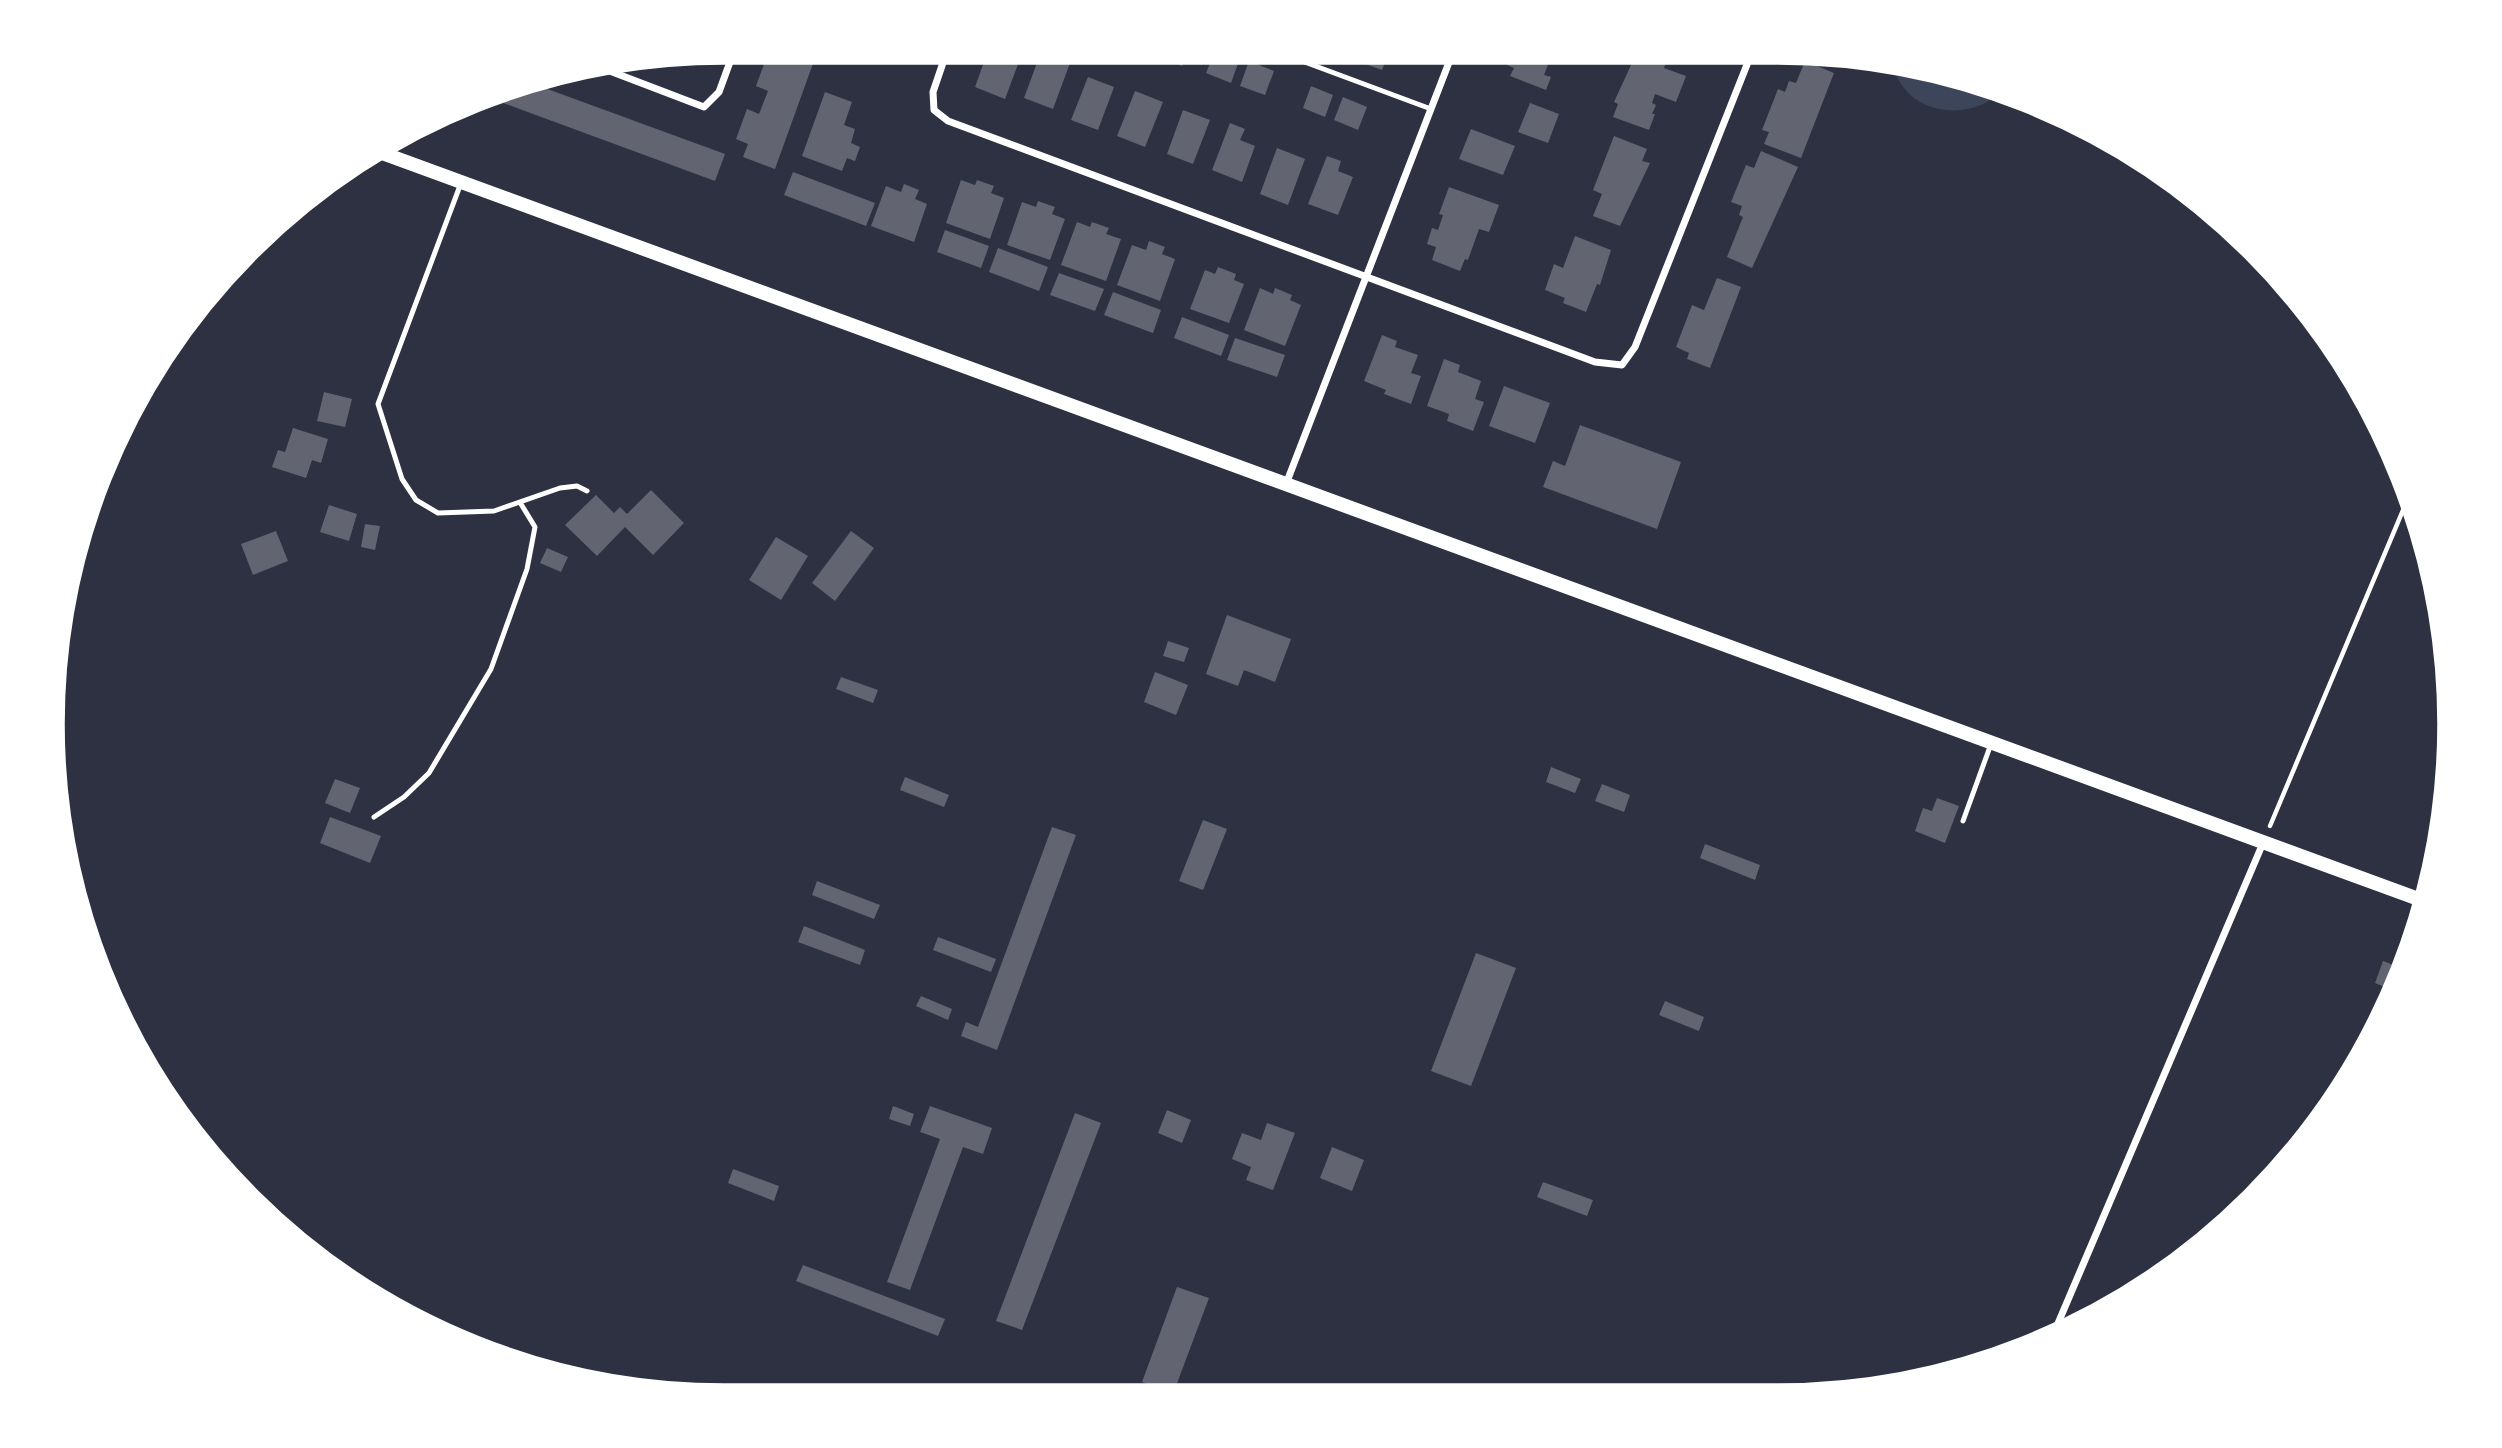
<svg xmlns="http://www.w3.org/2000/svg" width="2502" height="1448" font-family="'Times New Roman',serif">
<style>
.green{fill:#3c4559}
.building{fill:#626471}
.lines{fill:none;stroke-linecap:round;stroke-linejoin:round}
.path{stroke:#fff;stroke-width:4.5}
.service{stroke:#fff;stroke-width:5}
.minor{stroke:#fff;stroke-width:7}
.secondary{stroke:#fff;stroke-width:14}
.rim{fill:none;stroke:#fff;stroke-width:3.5}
</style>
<rect width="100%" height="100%" fill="#2d3142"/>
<path class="green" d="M1891,66L1994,86L2001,90C1982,114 1939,117 1914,98C1904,91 1897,77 1891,66Z"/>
<path class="building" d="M781,51H796L815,58L775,169L743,157L748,144L736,139L747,109L759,114L768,91L756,86L767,56L778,60Z
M858,51H888L885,61Z
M988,51L1004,55L1005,51H1023L1005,99L975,87Z
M1161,51H1188L1182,66L1159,57Z
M1215,51L1240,58L1231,83L1206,73Z
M1041,52L1070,63L1053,109L1024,98Z
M1334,52H1355L1353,59Z
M1360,52H1389L1382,70L1357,61Z
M1513,52H1553L1544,75L1551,77L1546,90L1510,76L1514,68L1507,65Z
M1637,52L1666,63L1664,68L1686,76L1676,102L1655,94L1652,103L1656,105L1652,114H1655L1649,130L1613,117L1618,104L1614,102Z
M1249,61L1274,71L1265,95L1240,86Z
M1805,61L1834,73L1801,158L1764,144L1769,132L1762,130L1778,89L1785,92L1789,81L1796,83Z
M1088,77L1114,87L1098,130L1071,120Z
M531,83L725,154L715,181L503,103L508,86Z
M1311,86L1333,95L1325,117L1303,108Z
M1135,91L1163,102L1145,147L1117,136Z
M825,92L852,102L844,125L855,129L851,143L860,147L855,161L847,158L842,171L802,156Z
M1343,97L1367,107L1358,130L1334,120Z
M1530,103L1559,114L1548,143L1518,132Z
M1183,110L1210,120L1193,164L1167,154Z
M1230,123L1245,129L1240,140L1255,146L1242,182L1212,170Z
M1471,129L1515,146L1503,175L1459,159Z
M1614,136L1647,149L1642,161L1650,163L1620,226L1593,216L1602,194L1593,190Z
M1277,148L1305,159L1288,205L1260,194Z
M1761,151L1798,167L1752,268L1727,257L1743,217L1739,215L1742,206L1731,202L1746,165L1754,168Z
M1327,156L1341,161L1338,171L1353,177L1338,215L1308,204Z
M793,172L875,203L866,226L784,195Z
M961,180L975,185L977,180L994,186L991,193L1004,198L990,239L946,223Z
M904,184L919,190L915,199L927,204L914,242L871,226L886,186L901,192Z
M1449,187L1499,205L1489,232L1479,229L1468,260L1465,259L1460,271L1432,260L1436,247L1427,244L1432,228L1438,230L1443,215L1439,214Z
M1038,201L1055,207L1052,214L1065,219L1050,260L1007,245L1022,202L1036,207Z
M1077,222L1090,227L1092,222L1109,228L1106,234L1121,239L1106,281L1061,265Z
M945,230L989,246L981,268L937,252Z
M1575,236L1611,250L1600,285L1597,284L1586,312L1563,303L1565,298L1545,290L1554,264L1563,268Z
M1149,241L1165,247L1162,254L1175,259L1160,301L1117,285L1132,245L1146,250Z
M998,248L1048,267L1039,291L989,272Z
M1218,267L1236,274L1234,280L1244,284L1229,323L1190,309L1205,270L1215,274Z
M1059,273L1104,289L1095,311L1050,295Z
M1717,278L1741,287L1710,368L1687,359L1689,353L1676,347L1692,305L1704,310Z
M1260,288L1273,294L1275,288L1292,295L1290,300L1301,305L1285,346L1244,330Z
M1113,292L1161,310L1153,333L1104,315Z
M1182,317L1229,335L1221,356L1174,338Z
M1382,335L1397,341L1395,347L1418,355L1411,373L1421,376L1411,404L1384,394L1386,390L1364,381Z
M1235,338L1285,355L1277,377L1227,360Z
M1444,359L1460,365L1458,372L1481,381L1475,399L1484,402L1473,431L1447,421L1449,414L1427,406Z
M1504,386L1550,403L1535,443L1489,426Z
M324,392L352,399L345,427L317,421Z
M1580,425L1681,462L1657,529L1543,487L1553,461L1565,466Z
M293,428L328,439L321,463L312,460L306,478L272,467L278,450L285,452Z
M651,490L684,523L653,555L625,527L597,556L565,525L596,495L614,513L620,507L627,514Z
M329,505L357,514L349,541L320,532Z
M365,524L380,526L375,550L361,547Z
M276,531L288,561L253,575L241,544Z
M851,531L874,548L835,601L812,583Z
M776,537L808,556L781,600L749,580Z
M547,548L568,557L561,572L540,563Z
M1227,615L1291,639L1275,682L1244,670L1238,686L1206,674Z
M1168,641L1189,648L1184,662L1163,656Z
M1155,672L1188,685L1176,715L1144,702Z
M841,677L878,690L873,703L836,689Z
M1551,767L1581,779L1575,793L1546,782Z
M905,777L949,795L944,807L900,790Z
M335,779L360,788L350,813L325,803Z
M1602,784L1630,795L1624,812L1595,801Z
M1937,798L1959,806L1945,843L1915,831L1923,808L1932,811Z
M330,817L381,836L370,863L320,843Z
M1203,820L1227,829L1203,890L1179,881Z
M1052,827L1076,835L997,1050L961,1036L966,1022L978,1027Z
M1705,844L1760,865L1755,880L1700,858Z
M817,881L880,905L874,919L812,895Z
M804,926L865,950L860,965L798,942Z
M938,937L996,959L991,972L933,950Z
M1476,953L1516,968L1471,1086L1431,1071Z
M2383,961L2404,969L2395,991L2375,983Z
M921,996L952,1009L948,1020L916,1006Z
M1665,1001L1704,1017L1699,1031L1659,1015Z
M893,1106L914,1114L910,1126L889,1119Z
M930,1106L992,1128L983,1154L963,1147L910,1290L887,1282L940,1139L920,1132Z
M1167,1110L1191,1120L1182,1143L1158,1133Z
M1075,1113L1101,1123L1022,1330L996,1321Z
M1267,1123L1295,1133L1273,1190L1246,1180L1251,1167L1232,1159L1242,1133L1261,1140Z
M1332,1147L1364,1160L1352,1191L1320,1178Z
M733,1169L779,1186L774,1201L728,1183Z
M1543,1182L1593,1200L1587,1216L1537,1197Z
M803,1265L945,1319L938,1336L796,1281Z
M1177,1287L1209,1298L1173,1394L1142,1382Z"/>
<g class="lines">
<path class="path" d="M2270,826L2409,496"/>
<path class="service" d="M1275,51L1431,109
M461,183L378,404L402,479L416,500L438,513L494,511L560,488L577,486L587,491
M374,817L404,797L429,773L491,669L527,569L535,527L521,504
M1963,821L1991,744"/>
<path class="minor" d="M947,51L933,92L934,110L948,121L1595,362L1622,365L1635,347L1752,52
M607,70L704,107L719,92L734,51
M475,105V104
M1286,484L1453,52
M2053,1335L2263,843"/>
<path class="secondary" d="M382,153L2424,901"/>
</g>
<path d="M0 0H2502V1448H0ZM724 63H1778A661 661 0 0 1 2439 724V724A661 661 0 0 1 1778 1385H724A661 661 0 0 1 63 724V724A661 661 0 0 1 724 63Z" fill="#fff" fill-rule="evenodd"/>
<path class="rim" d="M724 63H1778A661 661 0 0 1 2439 724V724A661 661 0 0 1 1778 1385H724A661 661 0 0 1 63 724V724A661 661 0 0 1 724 63Z"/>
</svg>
